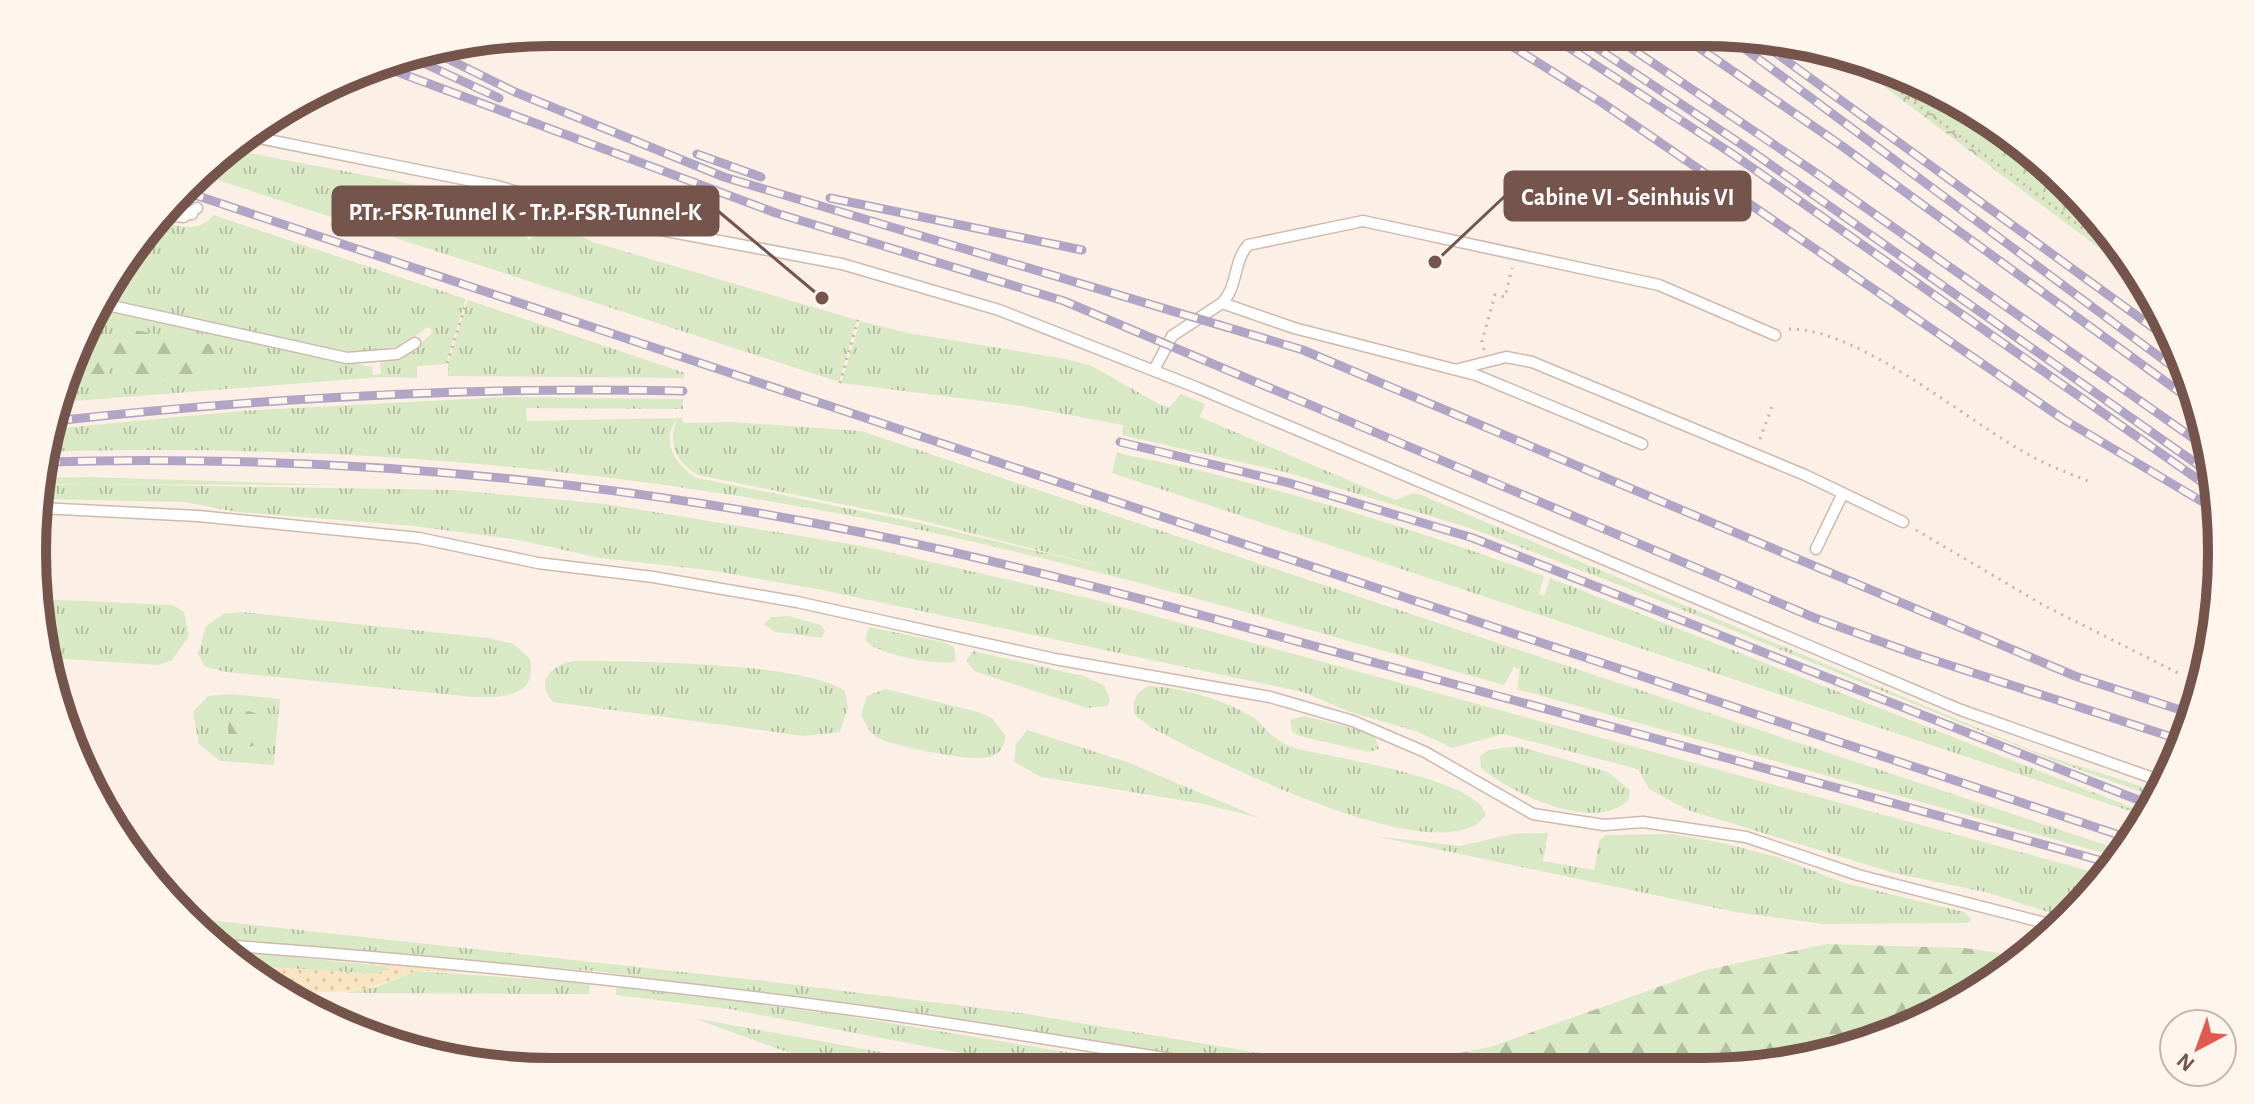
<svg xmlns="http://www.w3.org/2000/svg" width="2254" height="1104" font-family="'Alegreya Sans',sans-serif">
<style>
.grass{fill:url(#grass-tufts);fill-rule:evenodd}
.forest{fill:url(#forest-firs)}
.sand{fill:url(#sand-dots)}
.park{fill:url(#park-crowns)}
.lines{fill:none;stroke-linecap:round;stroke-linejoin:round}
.service-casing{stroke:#cfb9af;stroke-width:13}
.path{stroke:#d5aea2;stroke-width:3;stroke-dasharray:2 6;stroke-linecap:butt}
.service{stroke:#fff;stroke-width:10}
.rail-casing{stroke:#b1a5c5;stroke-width:9}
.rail{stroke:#fef5ed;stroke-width:6;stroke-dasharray:18;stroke-linecap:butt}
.rim{fill:none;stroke:#74544b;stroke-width:10}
.leader{fill:none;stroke:#74544b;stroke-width:3}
.callout-dot{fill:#74544b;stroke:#fef5ed;stroke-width:3}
.callout{fill:#74544b;stroke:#74544b;stroke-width:3}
.callout-label{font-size:24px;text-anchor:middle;font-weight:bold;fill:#fff}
</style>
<defs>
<pattern id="grass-tufts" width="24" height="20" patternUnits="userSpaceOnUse" patternTransform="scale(2)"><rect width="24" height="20" fill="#d9e9c5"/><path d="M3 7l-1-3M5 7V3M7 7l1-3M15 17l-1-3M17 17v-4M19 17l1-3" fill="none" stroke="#b5bfa2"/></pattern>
<pattern id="forest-firs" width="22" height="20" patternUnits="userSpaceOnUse" patternTransform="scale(2)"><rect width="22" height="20" fill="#d9e9c5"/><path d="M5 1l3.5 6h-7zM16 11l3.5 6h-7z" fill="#b5bfa2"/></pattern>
<pattern id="sand-dots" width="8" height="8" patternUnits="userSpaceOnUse" patternTransform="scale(2)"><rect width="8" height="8" fill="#fae5c2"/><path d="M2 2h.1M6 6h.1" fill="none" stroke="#dac6a8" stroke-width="1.8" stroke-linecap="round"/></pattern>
<pattern id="park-crowns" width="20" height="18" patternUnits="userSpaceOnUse" patternTransform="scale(2)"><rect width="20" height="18" fill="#d9e9c5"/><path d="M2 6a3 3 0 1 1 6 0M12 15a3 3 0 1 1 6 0" fill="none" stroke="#b5bfa2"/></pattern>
</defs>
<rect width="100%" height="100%" fill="#fcf0e6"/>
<path class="grass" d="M227,149L517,204L546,214L526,236L529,240L551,220L593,242L857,320L839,382L202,175Z
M213,215L466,299L446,364L417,366V378L381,377L62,402L101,309L372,367L373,375L381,374L380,363L410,353L433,332L428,327L403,345L358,354L105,299L119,263L159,221C177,226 200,234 213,215Z
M468,300L685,373L684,378L448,376V363Z
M860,321L908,333L1066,359L1092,366L1159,404L1170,407L1181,394L1205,404L1200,417L1395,500L1413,493L1421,495L2033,751L2159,792L2156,797L2052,760L1663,602L1476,530L1289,473L1122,435L1123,425L1021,406L841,383Z
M504,397L683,399V409L526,408L527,421L682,418L683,423L732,422L861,431L2124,851L2121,858L1517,689L1520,669L1514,667L1504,685C1293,626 1083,562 868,519C596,466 318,443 42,452L51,429L241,411ZM677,420C667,442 676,463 698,475L920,520L1108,568L920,523L697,478C677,467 659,440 677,420Z
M1117,453C1264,481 1404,526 1544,576L1539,594L1544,596L1550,578L2146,813L2145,816L1112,473Z
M86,477L343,485L41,484V478Z
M86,484L455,490L605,504L862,546L1096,600L2108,876L2068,915L2051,913L1985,892L1894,873L1688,810L1649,789L1638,769L1503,734L1452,748L1416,731L1350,712L1303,692L817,589L708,570L600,558L519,540L414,526L237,512L184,502L40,499L41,486Z
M37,599L173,605L184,612L189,636L172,660L159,665L48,658L37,620Z
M242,612L489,638L514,644L530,659C538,699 500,697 473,697L227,672L205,667L198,654L206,626L223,614Z
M788,616L821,625L825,631L822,638L775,632L764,624L772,617Z
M869,627L947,643L954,648L956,661C940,667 875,654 865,640Z
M973,651L1083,676L1104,685L1110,699L1108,706L1087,708L974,671L966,661Z
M572,661C629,661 802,662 845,691L848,707L840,732L804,736L553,702C535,682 550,666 572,661Z
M1148,686C1181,687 1226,700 1254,718C1262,724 1268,733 1277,739C1290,749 1307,751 1323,754C1354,761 1480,782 1486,815C1442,877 1205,756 1150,727L1135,715L1133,705L1138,693Z
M886,689L978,712L992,718L1006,736C1004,744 1002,752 993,756C976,764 902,747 882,740L871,733L861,715L867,696Z
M232,694L280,699L274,765L220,761L199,744L193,712L208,696Z
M1304,716L1361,730L1375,737L1379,749L1369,752L1299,736L1292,731L1290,720Z
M1027,730L1127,762L1260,818L1204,804L1041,777L1014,762L1016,744Z
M1518,746L1608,772L1630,790L1629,799C1596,835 1511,793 1481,768L1480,756L1488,750Z
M1548,833L1543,861L1594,870L1599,841L1606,835L1671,834L1723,843L1777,857L1845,883L1964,912L1972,920L1967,923L1823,924L1735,912L1375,836L1460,846L1512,834Z
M182,917L764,981L1027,1014L1253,1052L1353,1063L1408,1064L1488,1048L1461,1069H1260L927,1014L595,971L212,938Z
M231,951L385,966L389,970L374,974L253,966Z
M416,971L590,983L589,994L345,993L376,987Z
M617,986L841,1015L1177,1070H1050L729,1009L616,995Z
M693,1018L980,1070L839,1071Z"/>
<path class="forest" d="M96,320L103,328L108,375L93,386L67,389Z
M124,328L214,345C224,353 230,371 217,380L135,385C114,377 110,362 112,340Z
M228 729a18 18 0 1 1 36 0a18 18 0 1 1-36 0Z
M1826,944L1965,948L2026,957L1901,1033L1770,1067L1377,1069L1490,1047L1706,970Z"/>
<path class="sand" d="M331,958L468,972L416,971L361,991L294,993L253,966L374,974L389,970L385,966Z"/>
<path class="park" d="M1850,61L1901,72L2070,185L2115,252L2111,257Z"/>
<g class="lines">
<defs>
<path id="service" d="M244,135L497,186L629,224L842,264L999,310L1198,388L1961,710L2164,782
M172,207L192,214
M165,215L184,217L197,208
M542,224L563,204
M1222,303C1238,287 1233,262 1248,245L1363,221L1659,285L1775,335
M103,304L347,358L397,354L415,343
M1459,369L1506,357L1532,362L1805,475L1903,522
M1154,370L1172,336L1222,303L1294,328L1476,375L1642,444
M40,508L198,516L419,538L538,563L653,577L797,602L1055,659L1270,697L1353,721L1425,752L1533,814L1604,825L1643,822L1746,837L1858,875L2057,926
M1816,549L1843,493
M221,945C430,960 638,981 846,1009C976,1026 1105,1049 1234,1069"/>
</defs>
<use href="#service" class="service-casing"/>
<path class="path" d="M1863,64L2116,253
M1789,329C1861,328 1968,423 2033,457C2051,467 2071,474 2090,482
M1484,350L1482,341L1495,295L1505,297L1512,268
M447,363L466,304
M840,383L858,320
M1760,439L1773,404
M1916,530L2045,606L2182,675"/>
<use href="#service" class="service"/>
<defs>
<path id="rail" d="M1489,32L1601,102L2063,419L2213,508
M1545,32L1734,155L2209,487
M1573,32L1744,146L2204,469
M1607,32L1819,175L2200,443
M1676,32L1842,146L2192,401
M1729,37L2188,378
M1765,45L2177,345
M434,52L515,92L724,177L1303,350L2075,676L2190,713
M408,56L499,98
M376,64L776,213L1064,301L1815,618L1915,654L2184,741
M697,154L761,177
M186,192L2131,839
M830,198L1082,250
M54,421C263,398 473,386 683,391
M1120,442L1289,483L1473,538L2151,805
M42,462C318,454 598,478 869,534C1054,572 1235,625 1417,674C1650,737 1884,800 2117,865"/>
</defs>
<use href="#rail" class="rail-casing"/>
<use href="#rail" class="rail"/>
</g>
<path d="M0 0H2254V1104H0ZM552 46H1702A506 506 0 0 1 2208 552V552A506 506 0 0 1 1702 1058H552A506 506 0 0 1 46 552V552A506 506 0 0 1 552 46Z" fill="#fef5ed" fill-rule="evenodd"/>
<path class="rim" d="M552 46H1702A506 506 0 0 1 2208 552V552A506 506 0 0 1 1702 1058H552A506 506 0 0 1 46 552V552A506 506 0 0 1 552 46Z"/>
<path class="leader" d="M1435 262L1505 196M822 298L718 211"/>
<g class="callout-dot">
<circle cx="1435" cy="262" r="8"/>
<circle cx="822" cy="298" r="8"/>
</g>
<g class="callout">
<rect x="1505" y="172" width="245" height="48" rx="8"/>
<rect x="333" y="187" width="385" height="48" rx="8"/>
</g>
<g class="callout-label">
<text x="1628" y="205">Cabine VI - Seinhuis VI</text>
<text x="525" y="220">P.Tr.-FSR-Tunnel K - Tr.P.-FSR-Tunnel-K</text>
</g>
<g transform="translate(2198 1048) rotate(221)"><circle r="38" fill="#fef5ed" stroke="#c7b5ac" stroke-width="2"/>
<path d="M0-6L14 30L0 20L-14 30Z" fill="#e25a4f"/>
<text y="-12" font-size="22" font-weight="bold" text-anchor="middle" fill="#74544b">N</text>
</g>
</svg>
